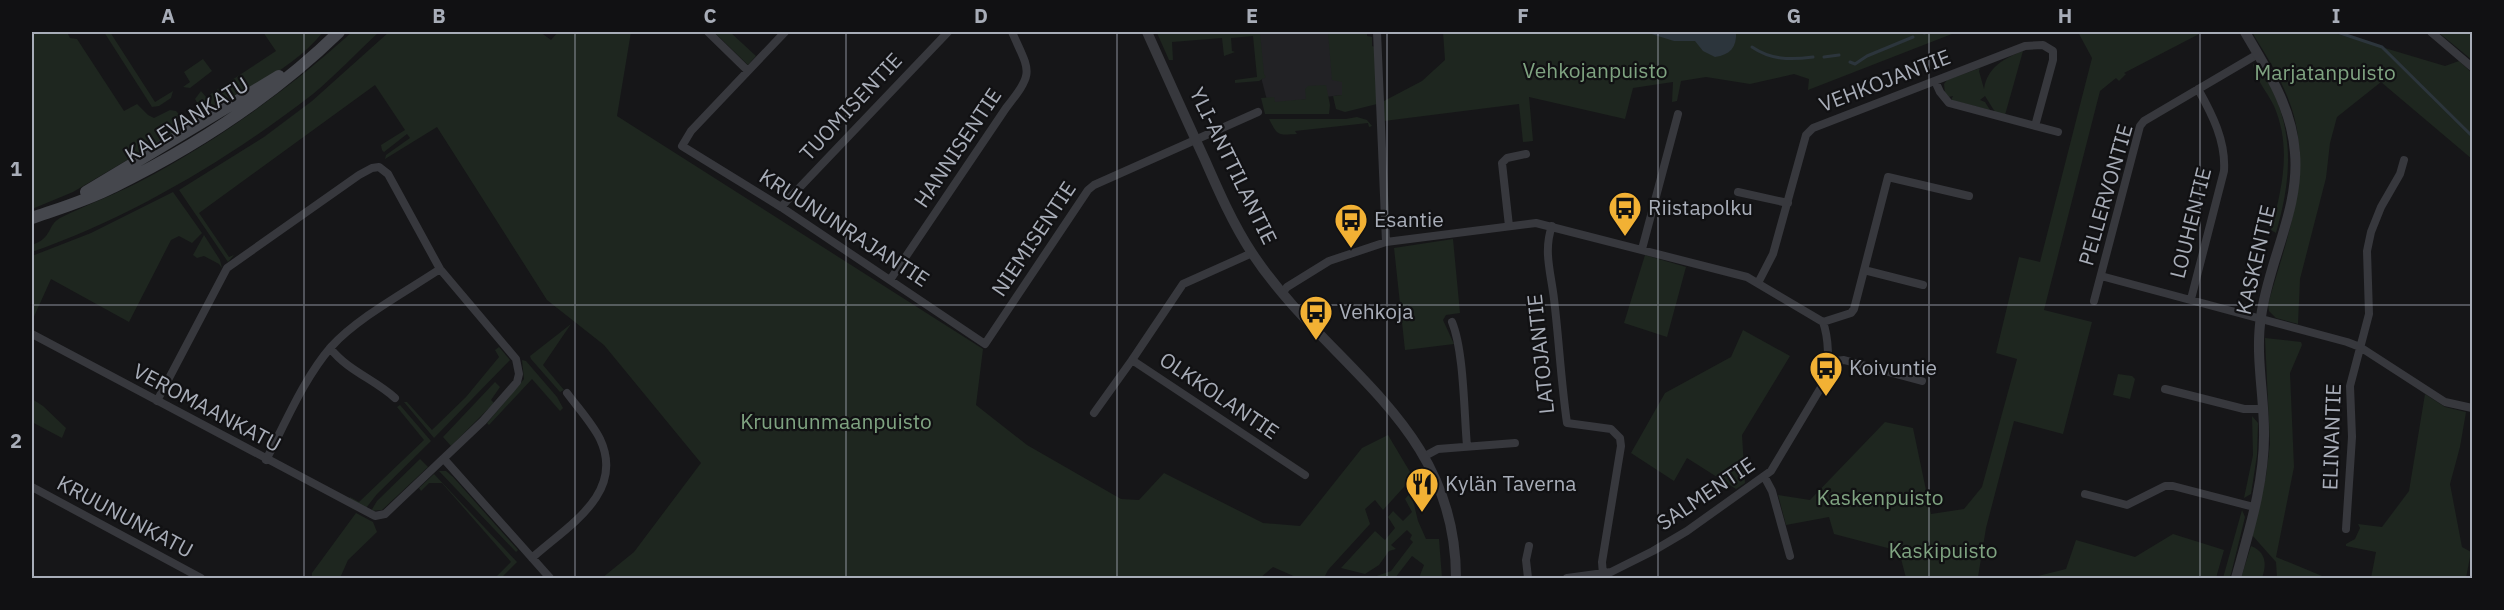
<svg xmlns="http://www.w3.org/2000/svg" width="2504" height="610" font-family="'IBM Plex Sans',sans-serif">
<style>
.built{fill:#222225}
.green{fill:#1e261f}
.water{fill:#2c353c}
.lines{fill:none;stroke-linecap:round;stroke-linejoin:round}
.stream{stroke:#2c353c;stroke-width:3}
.minor{stroke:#37383d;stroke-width:8}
.tertiary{stroke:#37383d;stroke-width:10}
.secondary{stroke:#45474d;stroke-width:12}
.grid{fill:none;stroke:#a8adb8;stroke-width:1.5;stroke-opacity:0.55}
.labels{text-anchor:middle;stroke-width:4.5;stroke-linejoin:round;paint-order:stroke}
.park-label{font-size:21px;fill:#7fa381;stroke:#111113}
.street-label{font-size:21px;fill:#a8adb8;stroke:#111113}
.poi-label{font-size:21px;fill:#a8adb8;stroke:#111113;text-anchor:start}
.neatline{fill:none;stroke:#a8adb8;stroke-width:2}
.grid-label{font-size:20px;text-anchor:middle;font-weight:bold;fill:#a8adb8}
</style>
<rect width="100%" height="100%" fill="#161618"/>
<path class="built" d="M1257,32H1367V36L1342,95L1268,104L1262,81Z"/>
<path class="green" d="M32,32H72L73,34H68L70,38L77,39L124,111L137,104L148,115L154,118L170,110L176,111L184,120L183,127L73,192L32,209Z
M104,32H110L155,102L173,91L171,98L159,106L152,107Z
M263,32H323C294,68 248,89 208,112L201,109L195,99L201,91L206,97L276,51Z
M352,32H379C357,52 336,75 313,94C229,159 132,217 32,252V245C53,238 47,225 60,218C86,205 114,195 139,182C217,141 288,90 352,32Z
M389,32H540L551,40L558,32H631L617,116L983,349L976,405L1027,445L1121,499L1139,500L1164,473L1263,523L1300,526L1362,448L1388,435L1413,477L1383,510L1375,500L1365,509L1370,524L1328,570L1324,578H1298L1273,567L1260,578H602L634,552L701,463L604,345L547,300L437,127L385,159L386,155L410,138L407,134L384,152L382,150L381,145L405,130L375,85L199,213L229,257L234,255L228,262L179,190L264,137L312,101Z
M714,32H730L756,56L748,65Z
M1159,32H1260L1264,74L1266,77L1259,81L1235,83V80L1257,77L1253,36L1231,38L1232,51L1235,52L1224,56L1222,38L1172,42L1173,60H1169L1157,33Z
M1328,32H1367V36L1372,37V46L1375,47L1377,104L1345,112L1336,109L1333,96L1342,95V82L1332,80Z
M1443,32H1957L1808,90L1809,79L1794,74L1750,84L1706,77L1681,81L1677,101L1672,102L1673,82L1633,88L1625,119L1529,97L1533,141L1523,142L1519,104L1384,121V101L1422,81L1445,60Z
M2078,32H2203L2124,73L2126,74L2119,81L2116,78L2100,91L2044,310L2092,322L2063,434L2014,421L1986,528L1978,577L1985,578H1906L1899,551L1834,534L1829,517L1786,525L1778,495L1810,500L1885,422L1913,428L1931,514L1964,509L1982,487L2017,359L1996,353L2019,257L2040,262L2092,58Z
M2252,32H2331L2445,66L2459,61L2472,73V159L2381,82L2337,117L2330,143L2326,178L2300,279L2298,324L2276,318L2269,311L2268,304C2287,238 2315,168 2289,101C2280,76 2265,54 2252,32Z
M2438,32H2472V60Z
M2023,51L2005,115L1995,112L1985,96L1980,100L1985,102L1990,110L1951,100L1953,96L1949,97L1945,93L1944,84L1947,80L1980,68L1979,71L1984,89C1987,68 2004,58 2023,51Z
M203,59L212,71L190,88L183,87L190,82L184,72Z
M2253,64C2262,67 2265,77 2270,85C2295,134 2291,181 2276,233L2271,230C2282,188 2292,148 2274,106C2268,93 2254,77 2253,64Z
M1326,85L1330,105L1329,114H1265L1261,98L1274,97L1275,102L1306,99L1305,89L1308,86Z
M1357,117L1367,120L1372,126L1369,127L1368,123L1295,131L1297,134C1277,135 1278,136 1269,119H1346Z
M173,192L202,233L192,243L179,236L171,240L129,322L51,279L32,321V256L91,233Z
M204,235L220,260L222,268L219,264L204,256L197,258L193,255Z
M1453,239L1460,313L1446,315L1443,320L1454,344L1405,350L1394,248Z
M1645,255L1686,267L1667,337L1624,323Z
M571,324L543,365L564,390L560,392L531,359L530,356Z
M1743,330L1790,356L1742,435L1745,483L1736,489L1687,458L1674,481L1631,453L1665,393L1731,357Z
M2265,338L2301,342L2302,345L2290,373L2294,467L2276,557L2327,578H2277L2276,562L2252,535L2266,476L2270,444Z
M499,347L510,360L434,438L404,402H407L432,430L466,397L499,357L495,350Z
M522,360L526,361L557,397L563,408L560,411L532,379L489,425L487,423L524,379Z
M2118,374L2132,376L2135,379L2130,399L2113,395Z
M495,382L500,387L491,400L494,403L451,446L443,437Z
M2425,394L2445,407L2466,412L2460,447L2450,484L2462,547L2471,552L2466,578H2371L2376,552L2346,546V544L2355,539L2360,528L2358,524L2382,527L2409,491Z
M32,399L43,406L66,428L62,438L32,422Z
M400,405L431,441L377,494L366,508L349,499L350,497L359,502L424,440L397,407Z
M2252,416L2258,423L2257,455L2251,494L2244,498L2253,455Z
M420,459L428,467L382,510L371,511L377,501Z
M439,471H446L453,477L518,550L516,552Z
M434,474L517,562L501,578H495L511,562L442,483H429L421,491L419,488Z
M1411,492L1418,521L1426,539H1439L1442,578H1419L1424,565L1412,556L1395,578H1371L1391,571L1413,542L1410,539L1412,535L1407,530L1391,545L1396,549L1389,551L1379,565L1365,574L1341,568L1375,531L1385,540L1395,528L1388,517L1393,511L1403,521L1412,512L1405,499Z
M2242,510L2245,517L2231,574L2229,578H2223Z
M356,513L373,522L377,532L348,560L340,578H312V573Z
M2173,534L2224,550L2216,578H2030L2066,569L2076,540L2135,557Z
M2251,546C2266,552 2267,564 2262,578H2241Z"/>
<path class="water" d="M1645,32H1736C1737,47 1730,55 1715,57L1703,51L1695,41H1674Z"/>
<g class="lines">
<path class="stream" d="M2337,32L2382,47L2472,136
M1924,33L1928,32
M1752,47C1771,60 1790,60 1813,57
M1824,57L1839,55
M1850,62L1855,64L1867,56L1913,37"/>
<path class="minor" d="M708,32L748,71
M785,32L691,131L682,146L781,207L985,344L1088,190L1094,185L1258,112
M1377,32L1386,242
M2431,32L2472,67
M1935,81L1940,92L1949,103L2058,132
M1738,192L1788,203
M781,207L948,32
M1509,226L1502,163L1507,158L1526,154
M1552,226C1543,251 1551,273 1554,299C1559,340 1561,382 1567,423L1611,429L1620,438L1621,446L1602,562L1603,575
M1642,249L1678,114
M1252,253L1183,284L1132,360L1305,475
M1864,270L1923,285
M2101,276L2347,342L2360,347L2445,402L2472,408
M890,280L1006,108C1035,71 1030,73 1012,32
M1758,283L1773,254L1806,135L1813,128L2025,46L2043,45L2053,51V60L2035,126
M1283,292L1287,287L1329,261L1386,242L1536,223L1747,277L1823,322C1829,339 1829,362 1826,379L1771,471L1687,531L1653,551L1611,572L1567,578
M2191,299L2224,171C2226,141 2212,114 2198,89
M2094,301L2140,126L2144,121L2258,54
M1452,322C1464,351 1464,413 1467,446
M1823,322L1851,313L1854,309L1888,177L1969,196
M32,334L375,516L385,514L483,421L511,389L517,382L519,374L516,359L440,269L388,174L379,167L372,168L359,175L227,268L157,401
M330,348C348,371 374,379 395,398
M1828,362L1844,360L1922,381
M2165,389L2244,409H2263
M1094,413L1132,360
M1425,456L1438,449L1515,443
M444,459L550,578
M266,460C285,424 304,378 331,347C357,318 407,291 440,269
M1764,476L1772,491L1790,556
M32,487L201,578
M2085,494L2127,505L2165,486H2173L2254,507
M2346,529L2352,437L2350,386L2369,314L2367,251L2371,232L2381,207L2400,174L2404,160
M532,558C566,527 626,494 600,439C592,423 578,408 567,393
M1528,578L1526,560L1529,546"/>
<path class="tertiary" d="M1147,32C1166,74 1185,117 1205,160C1219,192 1233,224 1252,253C1328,368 1456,422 1456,578
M2236,578C2249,531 2265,481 2264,431C2264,394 2255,354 2261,317C2268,262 2300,209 2295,153C2292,107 2267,70 2245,32"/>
<path class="secondary" d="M86,192L279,76
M32,218C58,209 88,200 113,187C195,147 274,95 339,32"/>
</g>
<path class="grid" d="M304,32V578M575,32V578M846,32V578M1117,32V578M1387,32V578M1658,32V578M1929,32V578M2200,32V578M32,305H2472"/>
<defs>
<symbol id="bus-pin" viewBox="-11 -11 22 30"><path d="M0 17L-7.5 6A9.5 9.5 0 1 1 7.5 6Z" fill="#f2b134" stroke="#111113"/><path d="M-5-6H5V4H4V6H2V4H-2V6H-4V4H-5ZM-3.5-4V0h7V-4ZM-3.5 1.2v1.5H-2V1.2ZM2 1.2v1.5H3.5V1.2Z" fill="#111"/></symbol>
<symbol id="restaurant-pin" viewBox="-11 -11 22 30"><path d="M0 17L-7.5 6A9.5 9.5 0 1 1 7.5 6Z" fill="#f2b134" stroke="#111113"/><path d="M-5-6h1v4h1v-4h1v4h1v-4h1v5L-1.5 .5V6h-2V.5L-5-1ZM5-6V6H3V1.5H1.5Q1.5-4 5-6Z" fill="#111"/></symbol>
</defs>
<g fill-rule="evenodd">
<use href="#bus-pin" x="1606" y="189" width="38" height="52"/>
<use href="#bus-pin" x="1332" y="201" width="38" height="52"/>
<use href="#bus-pin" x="1297" y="293" width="38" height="52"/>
<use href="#bus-pin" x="1807" y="349" width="38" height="52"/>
<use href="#restaurant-pin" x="1403" y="465" width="38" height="52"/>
</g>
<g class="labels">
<g class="park-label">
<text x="1595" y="78">Vehkojanpuisto</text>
<text x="2325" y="80">Marjatanpuisto</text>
<text x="836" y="429">Kruununmaanpuisto</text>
<text x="1880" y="505">Kaskenpuisto</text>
<text x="1943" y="558">Kaskipuisto</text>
</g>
<g class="street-label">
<text transform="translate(1885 81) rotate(-21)" y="7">VEHKOJANTIE</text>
<text transform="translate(851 107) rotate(-47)" y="7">TUOMISENTIE</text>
<text transform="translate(187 120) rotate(-32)" y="7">KALEVANKATU</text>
<text transform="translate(958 148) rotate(-56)" y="7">HANNISENTIE</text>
<text transform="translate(1233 166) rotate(64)" y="7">YLI-ANTTILANTIE</text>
<text transform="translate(2106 195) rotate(-74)" y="7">PELLERVONTIE</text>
<text transform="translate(2191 223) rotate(-76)" y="7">LOUHENTIE</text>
<text transform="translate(844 228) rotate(33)" y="7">KRUUNUNRAJANTIE</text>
<text transform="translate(1034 239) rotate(-56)" y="7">NIEMISENTIE</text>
<text transform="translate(2256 260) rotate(-77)" y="7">KASKENTIE</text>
<text transform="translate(1541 354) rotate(-96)" y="7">LATOJANTIE</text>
<text transform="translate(1219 396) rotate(34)" y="7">OLKKOLANTIE</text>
<text transform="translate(207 408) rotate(28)" y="7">VEROMAANKATU</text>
<text transform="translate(2332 437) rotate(-88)" y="7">ELINANTIE</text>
<text transform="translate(1706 494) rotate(-34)" y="7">SALMENTIE</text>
<text transform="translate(125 517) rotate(28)" y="7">KRUUNUNKATU</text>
</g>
<g class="poi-label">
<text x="1648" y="215">Riistapolku</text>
<text x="1374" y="227">Esantie</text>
<text x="1339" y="319">Vehkoja</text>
<text x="1849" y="375">Koivuntie</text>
<text x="1445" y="491">Kylän Taverna</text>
</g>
</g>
<rect width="2504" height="610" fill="none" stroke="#111113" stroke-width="66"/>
<rect x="33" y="33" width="2438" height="544" class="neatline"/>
<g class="grid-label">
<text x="168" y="23">A</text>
<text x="439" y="23">B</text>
<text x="710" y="23">C</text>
<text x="981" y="23">D</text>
<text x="1252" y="23">E</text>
<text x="1523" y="23">F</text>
<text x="1794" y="23">G</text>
<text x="2065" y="23">H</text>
<text x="2336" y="23">I</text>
<text x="16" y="176">1</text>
<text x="16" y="448">2</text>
</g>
</svg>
